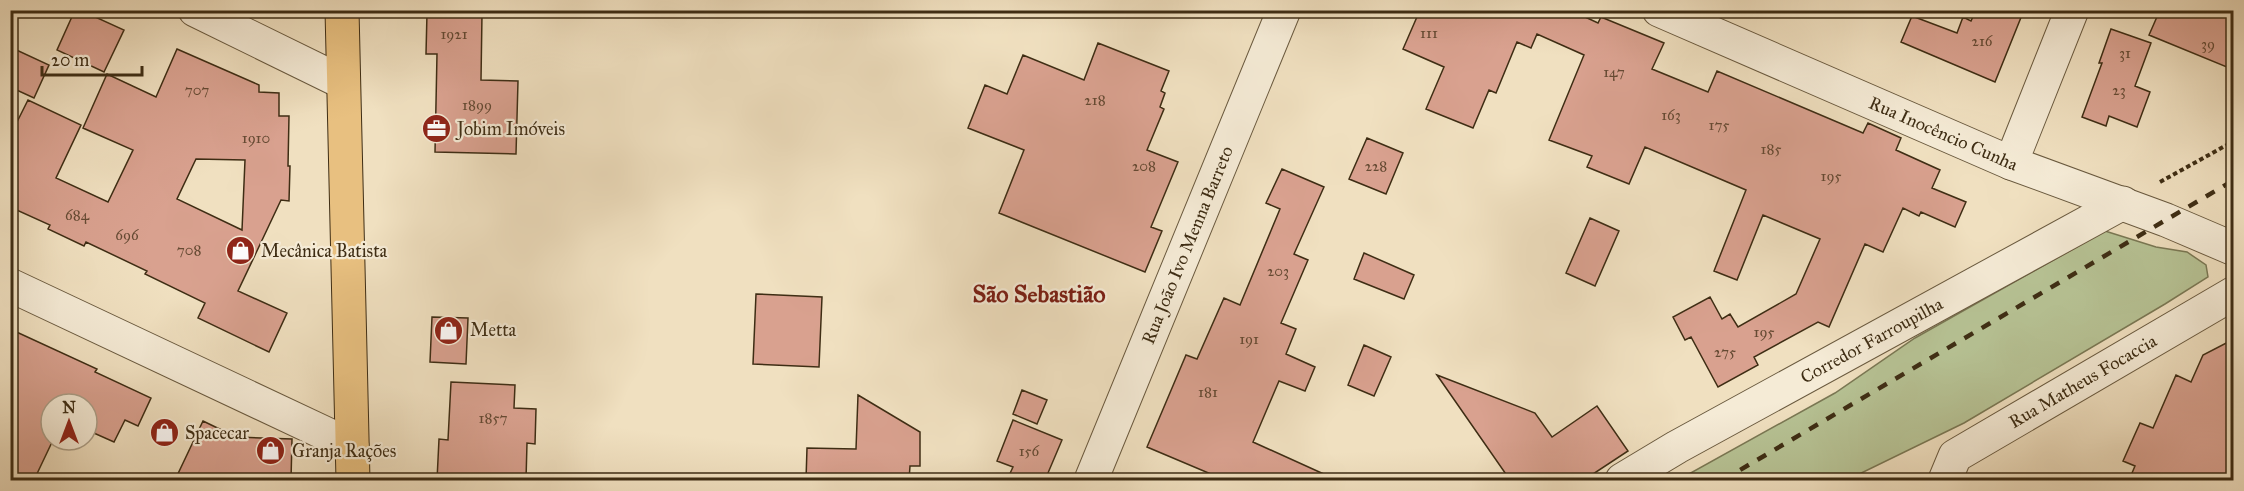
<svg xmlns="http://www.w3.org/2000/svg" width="2244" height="491" font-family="'IM FELL Great Primer',serif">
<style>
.green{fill:#b7c395;stroke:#7a7854;stroke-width:1.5}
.building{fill:#d9a18f;stroke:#3e2d14;stroke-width:1.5;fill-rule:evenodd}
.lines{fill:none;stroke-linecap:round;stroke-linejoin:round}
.minor-casing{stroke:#6a5a3f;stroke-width:35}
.major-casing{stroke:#3e2d14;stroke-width:35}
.path{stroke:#3e2d14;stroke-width:4;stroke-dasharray:4.5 3;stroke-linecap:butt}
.minor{stroke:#f5ebd6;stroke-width:33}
.major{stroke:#e8c080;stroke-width:33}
.rail{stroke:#3e2d14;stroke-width:4.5;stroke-dasharray:10 10;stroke-linecap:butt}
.labels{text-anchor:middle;stroke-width:4.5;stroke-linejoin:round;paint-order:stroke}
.number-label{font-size:15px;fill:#654a33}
.poi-label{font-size:18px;fill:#3e2d14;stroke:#f5ebd6;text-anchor:start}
.street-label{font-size:18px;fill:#3e2d14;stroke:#f5ebd6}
.district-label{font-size:24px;font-weight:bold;fill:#7a1f14;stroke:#f5ebd6}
</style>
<rect width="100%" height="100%" fill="#f0e0c0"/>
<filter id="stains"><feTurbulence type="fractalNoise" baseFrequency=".00333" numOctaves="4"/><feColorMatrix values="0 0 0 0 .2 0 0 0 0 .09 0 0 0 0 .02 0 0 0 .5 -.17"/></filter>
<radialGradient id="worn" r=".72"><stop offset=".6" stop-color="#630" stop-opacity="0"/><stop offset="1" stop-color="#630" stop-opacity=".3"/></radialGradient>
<path class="green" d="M2105,231L2156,247L2187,252L2206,265L2208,277L2165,304L1964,423L1847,480H1678L1835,393L1915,338Z"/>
<path class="building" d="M75,10H80L124,30L104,72L57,50Z
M1420,10H1570L1598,23L1601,17L1664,43L1652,69L1708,92L1717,71L1863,133L1868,123L1901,138L1896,150L1940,170L1932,188L1966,202L1955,227L1921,212L1919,216L1903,208L1883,252L1865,244L1829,327L1818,322L1754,357L1758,365L1718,387L1691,337L1685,340L1673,317L1710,297L1722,319L1730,314L1738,327L1796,294L1820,239L1763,215L1737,280L1714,271L1746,190L1645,147L1629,184L1587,167L1592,156L1549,140L1584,55L1537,34L1531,48L1517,42L1496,93L1489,90L1473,128L1426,109L1444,67L1403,49Z
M1976,10H2024L1995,82L1901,42L1912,16L1957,33L1963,17L1971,21Z
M2160,10H2234V70L2149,35Z
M427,13L482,14L481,80L518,81L516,154L435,152L437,54H426Z
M2111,29L2151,43L2135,86L2150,92L2137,127L2109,116L2106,126L2082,117L2102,63H2099Z
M1098,43L1169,71L1161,91L1165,93L1160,107L1164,109L1147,150L1178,162L1151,227L1162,231L1145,272L999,213L1024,150L968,128L985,85L1007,94L1023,55L1084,80Z
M10,47L49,65L34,98L10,87Z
M177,49L259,85V92L279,93V116H289L288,166H290L289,201L281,200L238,291L287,313L269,352L198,318L205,303L145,274L147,271L86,242L84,246L48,229L50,225L10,207V136L28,100L81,125L56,178L108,202L133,150L83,128L107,74L156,97ZM196,159L245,160L242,230L177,199Z
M1367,138L1403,153L1386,194L1349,179Z
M1282,169L1324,187L1294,254L1308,260L1281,323L1296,329L1286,354L1315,367L1305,391L1279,381L1253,442L1337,480H1225L1147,447L1186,355L1197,359L1224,298L1240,305L1280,209L1266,203Z
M1590,218L1619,231L1595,286L1566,273Z
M1364,253L1414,275L1404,299L1354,279Z
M756,294L822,297L819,367L753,364Z
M432,317L468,318L466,364L430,362Z
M10,329L97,369L95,372L151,398L138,426L125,420L114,442L87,430V404H51V440H53L34,480H10Z
M2234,339V480H2129L2135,466L2123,461L2140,423L2153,428L2176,375L2191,382L2203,355Z
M1364,345L1391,357L1374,396L1348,385Z
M1437,375L1535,413L1552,437L1597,406L1628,451L1584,480H1510Z
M451,382L515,385L514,408L536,409L535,444L527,443L526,480H437L439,439L448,440Z
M1022,390L1047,400L1037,424L1013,414Z
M858,395L920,432V466H910L909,480H806L807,448L856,449Z
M1013,420L1062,440L1045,480H1007L1013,467L997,461Z
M203,421L236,437L292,439L291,480H175Z"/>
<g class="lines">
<defs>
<g id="minor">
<path d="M195,10L342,82"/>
<path id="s1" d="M1659,10L2011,163L2166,220L2234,249"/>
<path d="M2011,163L2072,10"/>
<path d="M10,285L352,446"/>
<path id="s2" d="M1091,480L1284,10"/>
<path id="s3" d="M1622,480L1677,447L2123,203"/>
<path id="s4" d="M1945,480L1955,456L2234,293"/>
</g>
<path id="major" d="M342,10L353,480"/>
</defs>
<use href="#minor" class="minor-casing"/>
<use href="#major" class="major-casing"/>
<path class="path" d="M2160,182L2234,141"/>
<use href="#minor" class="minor"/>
<use href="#major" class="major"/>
<path class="rail" d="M1723,480L2234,180"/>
</g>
<defs>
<symbol id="office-disc" viewBox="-11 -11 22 22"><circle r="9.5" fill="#8f2418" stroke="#f5ebd6"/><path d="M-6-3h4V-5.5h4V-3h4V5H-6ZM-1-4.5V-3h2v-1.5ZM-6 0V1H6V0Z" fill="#fff"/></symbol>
<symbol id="shop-disc" viewBox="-11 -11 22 22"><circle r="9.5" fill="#8f2418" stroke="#f5ebd6"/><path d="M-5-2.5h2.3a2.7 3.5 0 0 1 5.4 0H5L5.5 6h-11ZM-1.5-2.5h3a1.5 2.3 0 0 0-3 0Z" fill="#fff"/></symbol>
</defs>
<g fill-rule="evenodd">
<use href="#office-disc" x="420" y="112" width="33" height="33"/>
<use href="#shop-disc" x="224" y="234" width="33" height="33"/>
<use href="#shop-disc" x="432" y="314" width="33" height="33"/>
<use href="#shop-disc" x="148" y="416" width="33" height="33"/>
<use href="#shop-disc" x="254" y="434" width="33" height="33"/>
</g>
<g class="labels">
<g class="number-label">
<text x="1429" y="38">111</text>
<text x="454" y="39">1921</text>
<text x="1982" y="46">216</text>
<text x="2208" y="49">39</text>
<text x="2125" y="58">31</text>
<text x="1614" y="77">147</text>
<text x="197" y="95">707</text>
<text x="2119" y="95">23</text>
<text x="1095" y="105">218</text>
<text x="477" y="110">1899</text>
<text x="1671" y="120">163</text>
<text x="1719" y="130">175</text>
<text x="256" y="143">1910</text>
<text x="1771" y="154">185</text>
<text x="1144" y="171">208</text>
<text x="1376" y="171">228</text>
<text x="1831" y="181">195</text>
<text x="77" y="220">684</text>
<text x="127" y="240">696</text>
<text x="189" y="255">708</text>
<text x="1278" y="276">203</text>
<text x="1764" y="337">195</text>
<text x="1249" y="344">191</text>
<text x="1725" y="357">275</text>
<text x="1208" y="397">181</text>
<text x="493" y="423">1857</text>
<text x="1029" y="456">156</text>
</g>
<g class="poi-label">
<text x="457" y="135">Jobim Imóveis</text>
<text x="261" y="257">Mecânica Batista</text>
<text x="470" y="336">Metta</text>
<text x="185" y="439">Spacecar</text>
<text x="292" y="457">Granja Rações</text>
</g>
<g class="street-label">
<text dy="6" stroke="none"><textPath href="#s1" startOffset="310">Rua Inocêncio Cunha</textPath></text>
<text dy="6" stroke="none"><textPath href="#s2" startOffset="254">Rua João Ivo Menna Barreto</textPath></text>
<text dy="6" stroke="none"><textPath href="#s3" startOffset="286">Corredor Farroupilha</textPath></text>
<text dy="6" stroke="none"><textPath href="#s4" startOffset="174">Rua Matheus Focaccia</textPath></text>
</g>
<g class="district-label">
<text x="1039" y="302">São Sebastião</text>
</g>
</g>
<rect width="2244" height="491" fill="none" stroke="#f0e0c0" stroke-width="36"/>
<rect x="12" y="12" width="2220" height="467" fill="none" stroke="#3e2d14" stroke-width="3"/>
<rect x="18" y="18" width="2208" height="455" fill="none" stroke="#3e2d14" stroke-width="1.5"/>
<g transform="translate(69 422)"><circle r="28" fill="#f5ebd6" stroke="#ac9f88" stroke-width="1.5"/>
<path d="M0-4.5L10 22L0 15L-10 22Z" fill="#8f2418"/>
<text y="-9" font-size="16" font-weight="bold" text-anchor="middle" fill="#3e2d14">N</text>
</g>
<path d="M42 66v9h100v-9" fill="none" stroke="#3e2d14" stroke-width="3"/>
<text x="51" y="66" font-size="18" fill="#3e2d14" stroke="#f5ebd6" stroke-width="4.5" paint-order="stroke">20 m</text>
<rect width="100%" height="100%" filter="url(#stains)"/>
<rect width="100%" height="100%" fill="url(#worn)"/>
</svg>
